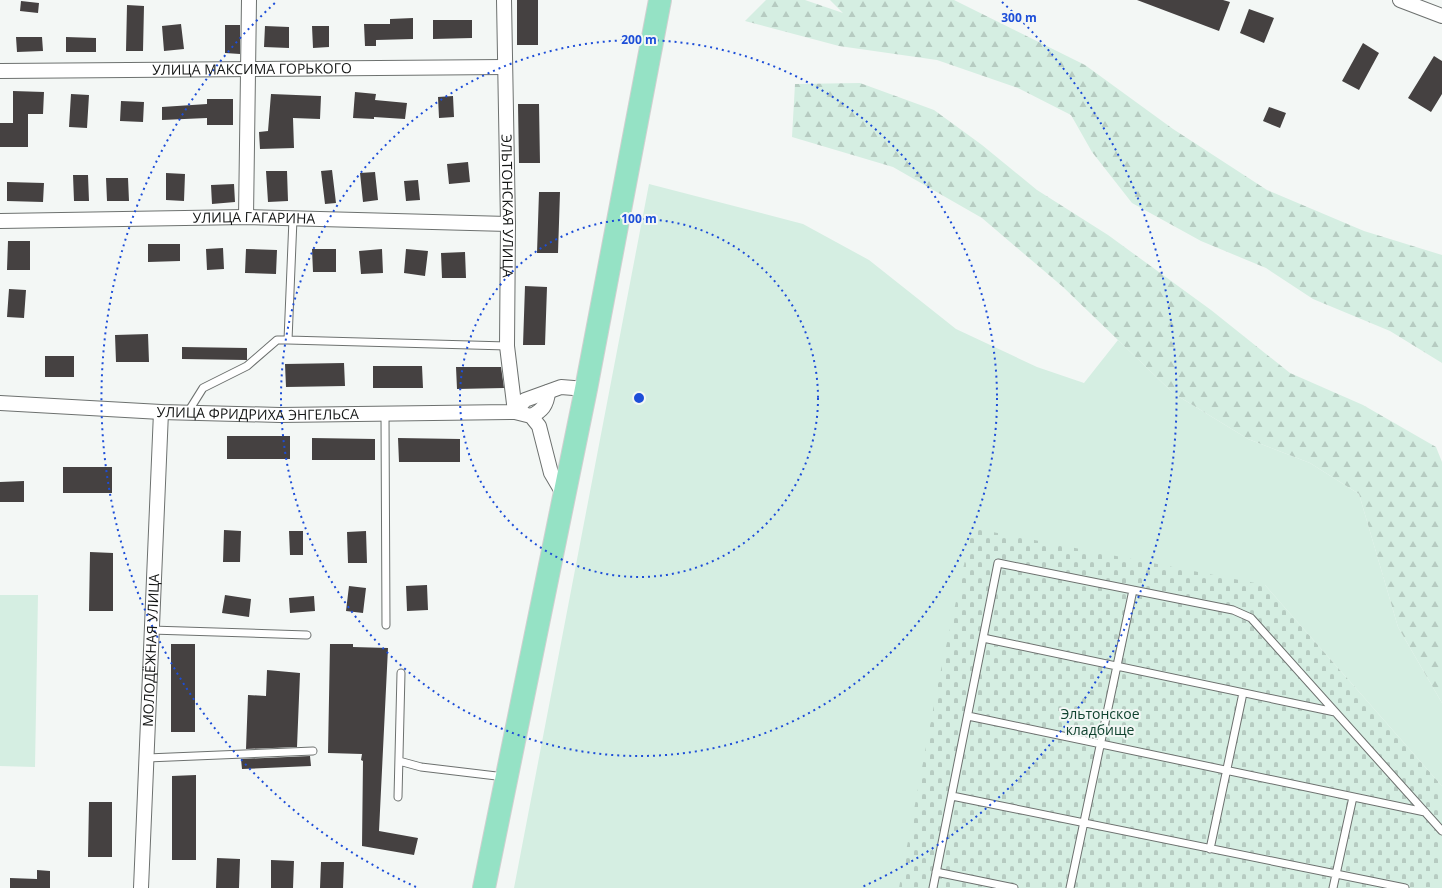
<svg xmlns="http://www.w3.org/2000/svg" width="1442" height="888" font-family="'Open Sans',sans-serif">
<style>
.grass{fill:#d5eee2}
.forest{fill:url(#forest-firs)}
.cemetery{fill:url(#cemetery-stones)}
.building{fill:#454141}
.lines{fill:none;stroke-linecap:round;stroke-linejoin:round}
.lane-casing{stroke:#6d716f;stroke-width:9}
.street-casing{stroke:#6d716f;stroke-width:16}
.primary-casing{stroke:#d0d0d0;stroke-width:24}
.lane{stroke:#fff;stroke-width:7}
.street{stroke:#fff;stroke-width:14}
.primary{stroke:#95e2c5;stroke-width:22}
.ring{fill:none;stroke:#1d4ed8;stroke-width:2;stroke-dasharray:2 4}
.labels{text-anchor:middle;stroke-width:4;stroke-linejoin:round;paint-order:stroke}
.street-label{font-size:14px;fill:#131514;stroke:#f3f7f5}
.park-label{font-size:14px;fill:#104330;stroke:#f3f7f5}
.centre{fill:#1d4ed8;stroke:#f3f7f5;stroke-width:2}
.ring-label{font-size:12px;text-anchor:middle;font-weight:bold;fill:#1d4ed8;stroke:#f3f7f5;stroke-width:4;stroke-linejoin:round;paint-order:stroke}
</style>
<defs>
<pattern id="forest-firs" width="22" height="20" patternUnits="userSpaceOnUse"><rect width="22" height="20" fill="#d5eee2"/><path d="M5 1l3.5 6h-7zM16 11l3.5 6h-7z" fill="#b6cbc1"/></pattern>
<pattern id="cemetery-stones" width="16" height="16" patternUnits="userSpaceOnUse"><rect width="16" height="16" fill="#d5eee2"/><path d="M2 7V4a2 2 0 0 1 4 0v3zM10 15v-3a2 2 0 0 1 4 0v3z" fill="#b6cbc1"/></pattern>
</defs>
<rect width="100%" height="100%" fill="#f3f7f5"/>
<path class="grass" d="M649,184L803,224L869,260L956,329L1037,367L1084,383L1118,340L1173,393L1248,439L1310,463L1359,494L1398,627L1442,703V786L1265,585L900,888H514Z
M0,595H38L35,767L0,766Z"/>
<path class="forest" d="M766,0H805L843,13L830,0H954L1085,65L1173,129L1267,190L1364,231L1442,255V363L1390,331L1313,299L1266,268L1201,241L1132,203L1092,152L1071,115L1018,88L937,60L839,46L745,21Z
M860,83L934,110L982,145L1037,190L1108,235L1211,310L1290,373L1363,405L1436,447L1442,462V703L1398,627L1359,494L1310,463L1248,439L1173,393L1063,287L982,218L893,167L792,137L795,84Z"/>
<path class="cemetery" d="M972,528L1265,585L1442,786V888H899L939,679Z"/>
<path class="building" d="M517,0H538V45H517Z
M1137,0H1223L1230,2L1219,31Z
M21,1L39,3L38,13L20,11Z
M127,5L144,6L143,51H126Z
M1249,9L1274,18L1264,43L1240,33Z
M413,18V39L376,40V46H365L364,24H390V19Z
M433,20H472V38L433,39Z
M181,24L184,49L164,51L162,26Z
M225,25H240V54L225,53Z
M265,26L289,27V48L264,47Z
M312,26H329V47L313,48Z
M16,37H42L43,51L17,52Z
M66,37L96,38V52H66Z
M1363,43L1379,53L1359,90L1342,81Z
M1434,56L1442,61V94L1431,112L1408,98Z
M13,91L44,92L43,114H28V147H0V123H13Z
M355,92L376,94L375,100L407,103L405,119L374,117V119L353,118Z
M71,94L89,95L87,128L69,127Z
M271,94L321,96L320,119L293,118L294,148L260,149L259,132L268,131Z
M453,96L454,117L439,118L438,97Z
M207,99H233V125H207V118L162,120V107L207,104Z
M121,101L144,102L143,122L120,121Z
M518,104H539L540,163H519Z
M1269,107L1286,113L1280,128L1263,121Z
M468,162L470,182L449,184L447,164Z
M332,170L336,203L325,204L321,171Z
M266,171H287L288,201L268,202Z
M375,172L378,200L363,202L360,173Z
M166,173L185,174L184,201L166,200Z
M73,175H88L89,201H74Z
M106,178H128L129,201H107Z
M418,180L420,200L406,201L404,181Z
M7,182L44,183L43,202L7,201Z
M234,184L235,202L212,204L211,185Z
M539,192H560L558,253H537Z
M8,241H30V270H7Z
M148,244H180V261L148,262Z
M223,248L224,269L207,270L206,249Z
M246,249L277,250L276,274L245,273Z
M312,249H336V272H313Z
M382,249L383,273L361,274L359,251Z
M406,249L428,251L425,276L404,273Z
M465,252L466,278H442L441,253Z
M525,286L547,287L545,345H523Z
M9,289L26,290L24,318L7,317Z
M148,334L149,362H116L115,335Z
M182,347L247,348V360L182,359Z
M45,356H74V377H45Z
M344,363L345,386L286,387L285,364Z
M373,366H422L423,388H373Z
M456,367H501L504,388L457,389Z
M227,436H290V459H227Z
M312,438L375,439V460H312Z
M398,438L460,439V462H399Z
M63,467H112V493H63Z
M24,481V502H0V482Z
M224,530L241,531L240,562H223Z
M289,531H303V555H290Z
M366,531L367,563H348L347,532Z
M90,552L113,553V611H89Z
M427,585L428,610L407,611L406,586Z
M349,586L366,588L363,613L346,611Z
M225,595L251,599L249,617L222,613Z
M314,596L315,611L290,613L289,598Z
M171,644H195V732H171Z
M330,644H353V647L388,648L379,831L418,838L414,855L362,846L363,761L361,760L362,754L328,753Z
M267,670L300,673L297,747L246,749L248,695L266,696Z
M310,756L311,766L242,769L241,759Z
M196,775V860H172V776Z
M89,802H112V857H88Z
M217,858L240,859L239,888H216Z
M271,860L294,861L293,888H271Z
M321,862H344L343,888H320Z
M37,870L50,871V888H10V878L37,879Z"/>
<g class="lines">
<defs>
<path id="lane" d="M288,340L507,346
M188,412L203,388L247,366L277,340H288L293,219
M385,415L386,625
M151,630L307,635
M983,638L1335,712
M968,716L1425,812
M147,758L313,751
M399,761L421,767L505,777
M952,796L1405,888
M398,797L401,673
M1210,849L1243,693
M936,872L1014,888
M933,888L998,563L1233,610L1251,618L1442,831
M1070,888L1133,590
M1333,888L1353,797"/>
<g id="street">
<path id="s1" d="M504,0L508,224L507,346L515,412L531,416L539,426L551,473L564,495"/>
<path d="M1400,0L1442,16"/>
<path id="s2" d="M0,71L504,67"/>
<path d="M246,217L249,0"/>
<path id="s3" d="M0,221L246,217L508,224"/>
<path id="s4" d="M0,403L161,412L280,415L515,412L525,400L561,387L586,389"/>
<path d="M531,416C542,411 547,405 548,392"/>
<path id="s5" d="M141,888L161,412"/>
</g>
<path id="primary" d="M484,888L586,389L660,0"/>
</defs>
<use href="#lane" class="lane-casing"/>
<use href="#street" class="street-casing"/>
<use href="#primary" class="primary-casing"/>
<use href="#lane" class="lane"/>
<use href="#street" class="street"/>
<use href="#primary" class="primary"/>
</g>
<g class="ring">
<circle cx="639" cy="398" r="179"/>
<circle cx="639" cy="398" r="358"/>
<path d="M416 887A537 537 0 0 1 276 2M1002 2A537 537 0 0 1 862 887"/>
</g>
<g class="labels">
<g class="street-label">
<text dy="5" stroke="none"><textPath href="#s2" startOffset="252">УЛИЦА МАКСИМА ГОРЬКОГО</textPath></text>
<text dy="5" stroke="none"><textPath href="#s1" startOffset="206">ЭЛЬТОНСКАЯ УЛИЦА</textPath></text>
<text dy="5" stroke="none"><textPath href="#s3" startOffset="254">УЛИЦА ГАГАРИНА</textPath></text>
<text dy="5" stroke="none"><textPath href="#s4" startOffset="258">УЛИЦА ФРИДРИХА ЭНГЕЛЬСА</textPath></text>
<text dy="5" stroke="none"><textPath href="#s5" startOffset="238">МОЛОДЁЖНАЯ УЛИЦА</textPath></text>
</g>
<g class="park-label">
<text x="1100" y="719">Эльтонское<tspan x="1100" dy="16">кладбище</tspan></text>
</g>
</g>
<circle cx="639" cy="398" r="6" class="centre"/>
<g class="ring-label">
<text x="1019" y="22">300 m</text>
<text x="639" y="44">200 m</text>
<text x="639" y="223">100 m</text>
</g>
</svg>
